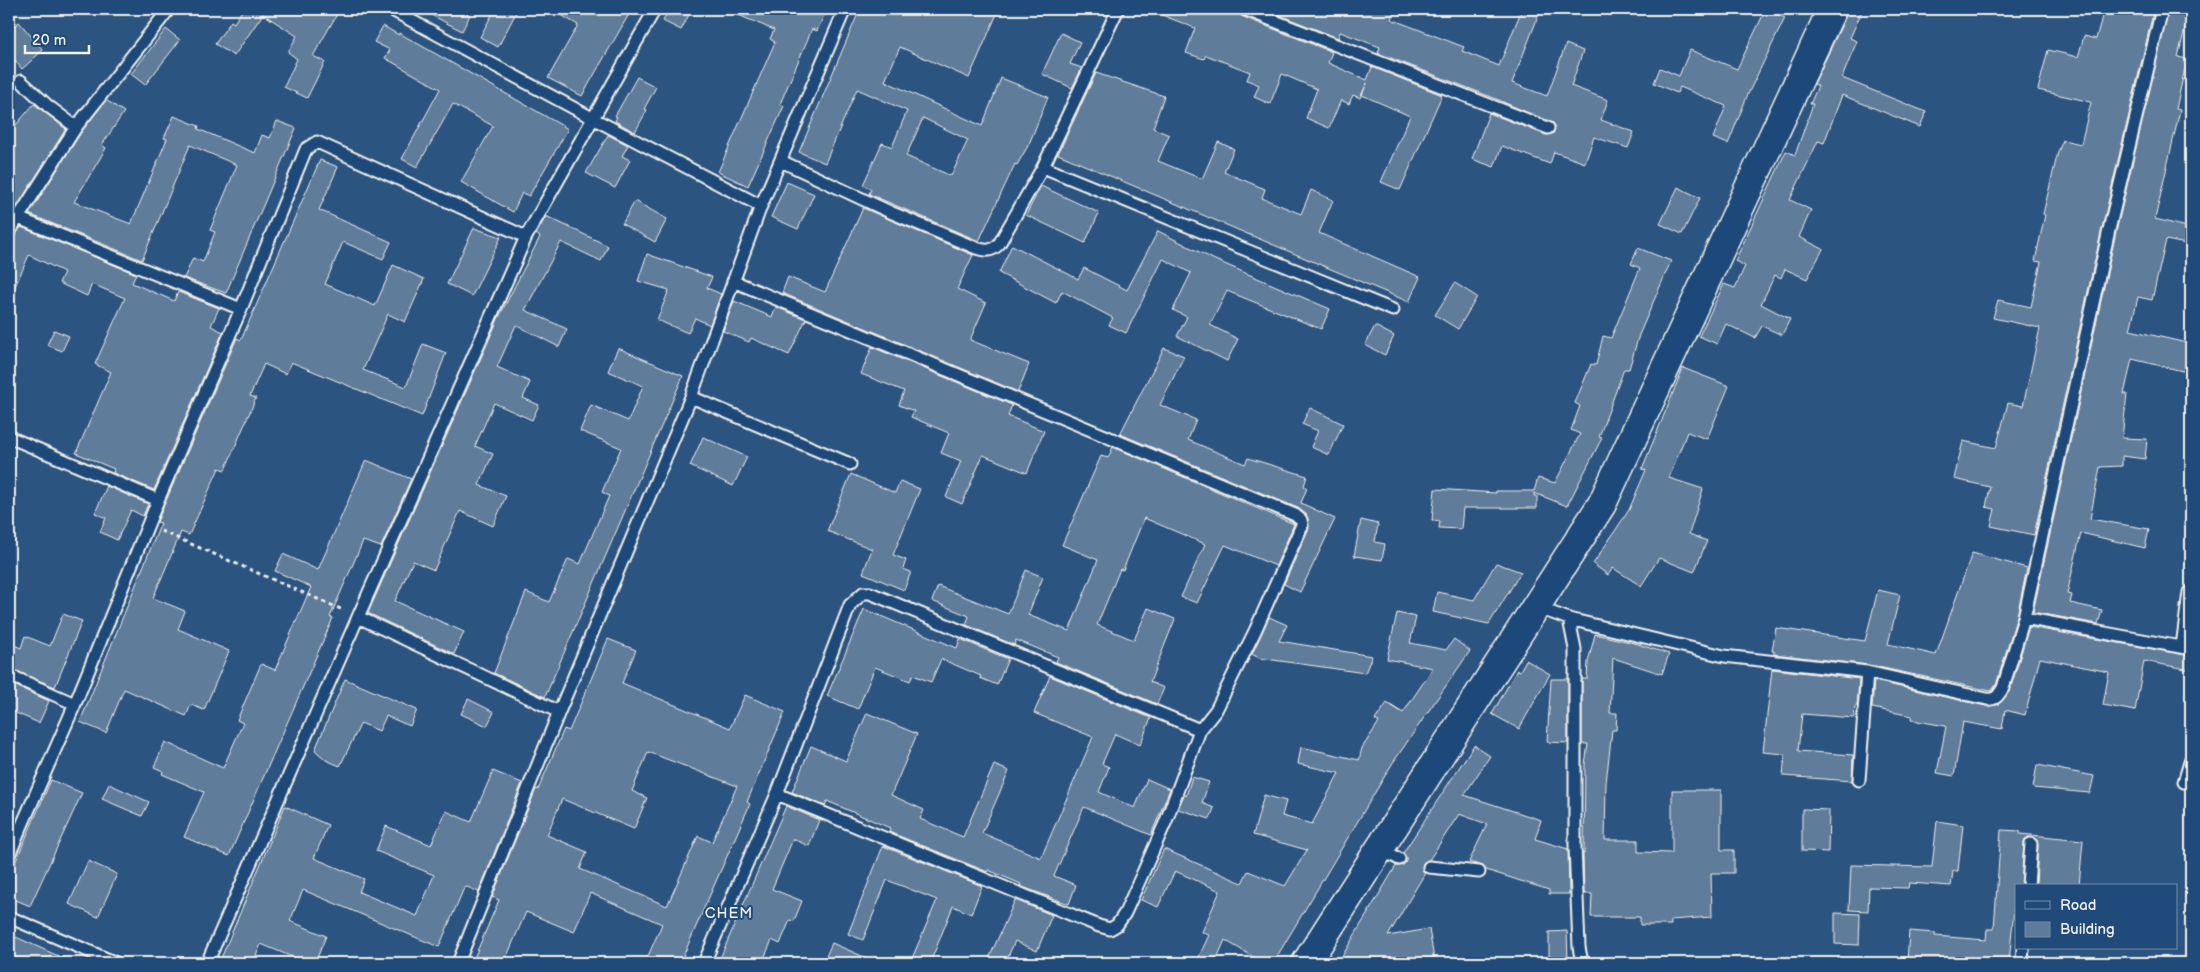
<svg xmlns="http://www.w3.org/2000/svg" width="2200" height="972" font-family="'Balsamiq Sans',sans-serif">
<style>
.building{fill:#5e7b9a;stroke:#f4f1e8;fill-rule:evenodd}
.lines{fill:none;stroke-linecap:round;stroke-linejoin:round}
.lane-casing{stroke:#f4f1e8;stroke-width:15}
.secondary-casing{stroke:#f4f1e8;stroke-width:31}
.path{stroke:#f4f1e8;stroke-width:3;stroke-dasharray:4 4;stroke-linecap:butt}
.lane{stroke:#1f4a7a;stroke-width:11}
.secondary{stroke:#1f4a7a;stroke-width:28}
.labels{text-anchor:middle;stroke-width:4;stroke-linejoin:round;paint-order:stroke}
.quarter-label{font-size:15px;letter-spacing:1px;fill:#f4f1e8;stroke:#1f4a7a}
</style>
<rect width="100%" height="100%" fill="#2c5481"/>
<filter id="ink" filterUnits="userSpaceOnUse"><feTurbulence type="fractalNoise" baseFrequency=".02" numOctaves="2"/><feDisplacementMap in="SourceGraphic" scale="10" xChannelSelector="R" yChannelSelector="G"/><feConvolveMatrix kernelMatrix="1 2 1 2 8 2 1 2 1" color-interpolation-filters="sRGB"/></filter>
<g filter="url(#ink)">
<path class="building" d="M243,9H340L313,56L325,62L307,98L284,87L297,59L288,52L297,36L263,14L234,56L215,44L231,21L234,23Z
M420,9H459L470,15L462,31Z
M495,9H518L498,47L480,37Z
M551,9H632L582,96L548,78L578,25Z
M669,9H692L681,30L663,21Z
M724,9H827L817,31L812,29L780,104L784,106L748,186L718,172L775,42L770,39L774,30Z
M860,9H999L969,78L900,47L885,81L982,126L1001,78L1048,97L1029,144L1017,165L1015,164L979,241L869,194L871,189L863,185L882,143L892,147L907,111L857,89L825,163L799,152ZM923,118L968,140L951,176L906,156Z
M1149,9H1237L1241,16L1332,52L1328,63L1367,80L1372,67L1442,95L1400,190L1381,182L1410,116L1362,95L1367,83L1360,98L1353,95L1349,104L1341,100L1329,128L1306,118L1317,89L1282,74L1270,104L1254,97L1259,85L1247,80L1250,72L1206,55L1204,59L1186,53L1195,28L1149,10Z
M1264,9H1395L1391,19L1464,47L1462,51L1499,66L1522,9H1541L1512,83L1547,96L1566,44L1583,51L1571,86L1608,100L1601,120L1634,132L1628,148L1594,137L1585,163L1554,152L1550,164L1502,146L1494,167L1472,159L1489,113L1546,135L1553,134L1555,127L1554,124L1494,98L1378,53L1380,47L1340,32L1338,38Z
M1766,9L1785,18L1748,94L1728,144L1713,138L1726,106L1680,87L1677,93L1654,83L1660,68L1679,76L1690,50L1737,69Z
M1847,9H1863L1850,38L1857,41L1842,78L1926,112L1920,127L1842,95L1824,143L1818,141L1790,200L1811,210L1799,237L1823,249L1807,279L1785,269L1781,278L1775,275L1761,304L1790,319L1782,335L1762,326L1755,338L1726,324L1717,344L1699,336L1724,284L1735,288L1745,266L1735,261L1786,151L1795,155L1813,104H1810L1818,86L1814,84L1846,16Z
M2104,9H2154L2102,228L2034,535L1991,526L1995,509L1986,507L1990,487L1954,479L1963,441L1996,448L2008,403L2023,406L2040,328L1993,318L1998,300L2031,307L2041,262L2035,261L2045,215L2043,214L2058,152L2063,140L2081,144L2091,102L2038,90L2048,50L2078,57L2084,36L2096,39Z
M2169,9L2189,12L2178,57L2187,59L2176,109L2180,110L2155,219L2191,228V245L2166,240L2152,300L2138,297L2130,330L2191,344V373L2132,359L2124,394H2127L2122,438L2147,439L2145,459L2122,456V466L2100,467L2090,519L2149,529L2145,548L2081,533L2067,594L2072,595L2070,603L2102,610L2098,624L2033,612L2116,232Z
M19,22L43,50L22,69L9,54V31Z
M383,26L399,35V33L568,129L529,196L522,193L513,212L461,182L493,126L453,104L417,167L402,159L440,89L385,58L390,50L374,42Z
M166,29L180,40L145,85L131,74Z
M1061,33L1080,42L1070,64L1082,68L1072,88L1042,74Z
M1096,73L1164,96L1153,128L1169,135L1158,161L1202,179L1218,142L1234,149L1224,172L1265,189L1262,198L1301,214L1311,190L1333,200L1319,233L1420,277L1409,302L1058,154Z
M637,77L656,87L644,109L647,110L635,132L615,121L617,117L615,116Z
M106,100L124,112L102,145L106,148L74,202L131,224L167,139L164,138L174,116L199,126L198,129L255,153L262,135L270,138L277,121L296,128L226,293L184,278L193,258L203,262L215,232L210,230L237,165L190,145L142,260L29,214L82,131Z
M34,104L66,129L9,219V133Z
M608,135L628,145L622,156L630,160L615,188L586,173Z
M320,160L338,167L319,210L391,242L383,259L343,242L325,284L375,306L393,265L424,279L405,322L388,314L363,370L406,387L423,344L446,353L422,416L291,362L286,374L264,364L250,396L256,398L225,470L219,468L189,535L181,532L153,598L185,611L178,629L229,651L204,710L191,705L186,716L124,689L106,733L80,722L161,523L157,522L165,503L237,338L241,340Z
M787,182L814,194L798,229L771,217Z
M1041,186L1099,213L1085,243L1026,215Z
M1678,187L1700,198L1682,234L1660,224Z
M635,201L667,219L655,242L622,224Z
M863,208L973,255L957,289L986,303L970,340L1029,364L1018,392L782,293L788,277L825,292Z
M546,216L608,246L601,261L561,242L525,310L567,329L559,347L516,325L497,367L530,382L523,398L539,405L532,420L494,403L475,446L493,454L479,485L506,496L493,526L460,511L434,570L413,561L395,601L464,632L454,654L368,613L499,317L540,237L536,234Z
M21,227L136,274L132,283L174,301L178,292L219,308L211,326L223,332L154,490L113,473L114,469L76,453L111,372L95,364L125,298L92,284L87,296L59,283L64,272L29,255L9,300V239L15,236Z
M474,228L501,237L472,296L447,284Z
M1158,231L1215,260L1330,309L1321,329L1227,291L1210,325L1238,339L1227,361L1177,336L1187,317L1173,310L1191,273L1163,259L1126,333L1109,325L1113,318L1062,291L1056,303L999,273L1012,245L1078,279L1084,268L1127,290Z
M1638,248L1671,261L1639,335L1629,369H1624L1599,437L1602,438L1567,506L1534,493V496H1537V508H1463L1461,529L1439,528L1440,521L1432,520L1435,489L1496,493V491H1534L1538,478L1555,483L1580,434L1571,430L1580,406L1575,403L1591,364L1596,365L1603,336L1611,338L1640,268L1631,264Z
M647,254L712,277L707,288L721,294L710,325L695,318L688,333L657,320L669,290L638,281Z
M1455,283L1477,297L1458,329L1435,315Z
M734,301L772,317L776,307L806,319L789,355L751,338L749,342L723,331Z
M1375,326L1394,336L1385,355L1365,345Z
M54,330L69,336L62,351L47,345Z
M872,347L1012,405L1008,416L1044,431L1027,473L983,455L962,504L946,497L961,461L941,453L949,433L911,417L914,411L899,405L904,391L861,374Z
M618,348L683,376L545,697L494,673L526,592L549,602L568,559L580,564L609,496L602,492L621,448L580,431L591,405L628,421L643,386L608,371Z
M1164,348L1184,356L1160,405L1196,420L1188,440L1245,464L1248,458L1307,476L1304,486L1307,488L1301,503L1335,519L1300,592L1284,584L1309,528L1308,519L1306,514L1298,508L1120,434Z
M1683,368L1729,386L1707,439L1687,432L1669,478L1703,489L1689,534L1707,541L1694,572L1659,558L1641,586L1613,568L1608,575L1593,564L1629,510L1646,470L1642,469Z
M1310,408L1343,424L1329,455L1311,447L1318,431L1302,424Z
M703,437L747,457L733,486L690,466Z
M1113,447L1294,524L1276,566L1225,545L1197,603L1181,597L1205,544L1144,518L1123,570L1120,569L1097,625L1134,640L1148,608L1175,619L1150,682L1164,688L1157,704L1056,662L1058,657L1016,640L1014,645L966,625L969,616L932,601L938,586L1008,614L1026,570L1043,577L1028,615L1069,631L1098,560L1062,545L1101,456L1108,458Z
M366,460L411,479L381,547L363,541L330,617L333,618L229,856L184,837L204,792L162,774L163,771L154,767L165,742L223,768L243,723L237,720L261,664L275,670L311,587L275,571L283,554L318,570Z
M851,474L895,493L900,481L920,489L893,555L906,560L903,569L911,572L904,590L863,573L872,549L827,531Z
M107,486L148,504L143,516L131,510L117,540L100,532L106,518L95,513Z
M1361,520L1378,524L1375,542L1385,544L1382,560L1354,556Z
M1972,553L2027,568L2017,616L1996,685L1991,691L1869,665L1774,654V651H1772L1776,628L1865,641L1878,590L1900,595L1888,644L1936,655Z
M1496,563L1521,572L1489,624L1433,612L1437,592L1474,600Z
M864,609L957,648L960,639L1008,659L997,685L980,678L981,676L941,659L931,682L913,675L910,681L875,667L858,709L827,696Z
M1397,613L1416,617L1410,643L1446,650L1454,639L1470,651L1392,764L1273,963H1263L1225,940L1215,963H1196L1209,935L1202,932L1220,891L1175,871L1158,907L1141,900L1164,849L1242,883L1248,871L1285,886L1307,850L1253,835L1264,795L1286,801L1282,816L1312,824L1339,773L1298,764L1301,747L1359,760L1362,748L1379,722L1375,720L1387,703L1403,713L1433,668L1387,659Z
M63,614L82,621L55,687L9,668V643L21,648L25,636L50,646Z
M1269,617L1287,625L1279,641L1372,656L1365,673L1259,658L1252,654Z
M2029,627L2191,656V670L2144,661L2135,711L2103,705L2109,672L2040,658L2025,715L2005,710L2002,729L1963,722L1954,776L1937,773L1946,726L1911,720L1912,716L1872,708L1874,681L1986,706L1999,704L2010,690Z
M1595,634L1634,643L1669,654L1662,674L1613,658L1610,713H1617L1616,730H1612L1606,783L1605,840H1638V852L1672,853V790H1721V850H1734V873H1711L1712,917L1671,920V925H1640V917H1591L1592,894H1584L1583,853L1584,854L1585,764L1588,744H1582V679H1587L1588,662Z
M608,639L636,650L622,683L730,728L745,695L785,712L747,802L750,804L680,963H645L662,924L590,893L574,932L526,912L504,963H472L499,900L492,897L536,789L538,790L564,729L569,731ZM648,752L737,786L712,842L698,836L667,906L580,869L587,852L547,835L562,799L634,829L647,798L632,791Z
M1526,660L1550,674L1519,729L1492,714L1517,670L1520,671Z
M1772,669L1859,679L1857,706H1855L1854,718L1802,714L1798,751L1853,755L1852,781L1783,776L1785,754L1763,752Z
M1050,676L1151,718L1140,745L1115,734L1102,764L1109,767L1099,792L1135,808L1147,779L1170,789L1151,835L1084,807L1054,876L1076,885L1069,904L1020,886L1021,884L988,870V872L889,832L890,828L827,801L825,806L792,792L811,746L846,761L867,713L917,734L891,795L924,810L920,819L963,837L994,765L1009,771L982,833L1041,858L1093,737L1034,713Z
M345,679L417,710L410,726L386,716L379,731L361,723L340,766L326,760L315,750Z
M1551,679H1568V743L1547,742Z
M9,683L49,701L39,723L9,710Z
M468,699L494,712L487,726L461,714Z
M1474,745L1490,756L1464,795L1541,820L1535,839L1568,849L1569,894H1549V890L1486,870L1483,866L1469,862L1487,824L1459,814L1429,860L1423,863L1422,870L1425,873L1388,936L1429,929L1434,959L1408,963H1338L1396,866H1400L1405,863L1406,858L1403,853Z
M2037,765L2094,776L2090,793L2033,788Z
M493,771L522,783L479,892L467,887L464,888L439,947L303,890L290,921L326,936L315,963H307L261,944L253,963H219L285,806L328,825L314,858L364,879L359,892L417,916L434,875L376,851L386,826L431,845L446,811L471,822Z
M1192,777L1209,782L1202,803L1214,808L1210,819L1178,809L1184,795L1186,796Z
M51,780L82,793L30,906L9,897V877Z
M109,784L149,802L142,816L102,799Z
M786,806L819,820L809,846L793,839L772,889L802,901L794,921L790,920L780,944L772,940L762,963H718Z
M1802,809L1829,810L1828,852L1802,851Z
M1937,821L1963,825L1958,871H1953L1951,886L1909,883L1908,888L1869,887L1868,911L1849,910L1851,865L1932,867Z
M2001,830L2020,831V834L2083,840L2079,886H2036L2038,844L2036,838L2028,837L2024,843L2021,886H2016L2009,963H1907L1909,931L1935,933V936L1986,940L1987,929H1994Z
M883,846L982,886L971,914L953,906L930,963H910L937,900L887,880L863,940L848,934Z
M88,861L117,874L98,917L69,904Z
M1015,900L1052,915L1037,951L1015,941L1005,963H987Z
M1835,913L1860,914L1859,945L1835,944Z
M1567,931L1568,963H1549V932Z
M9,934L74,963H26L9,955Z
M832,943L878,963H823Z"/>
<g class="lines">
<defs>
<path id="lane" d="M169,9L76,127L18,218L241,309
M390,9L594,119L761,206
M1244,9L1548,128
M21,81L48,106L76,127
M781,161L890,212L976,248C986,251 991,252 999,244L1043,167L1118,9
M1043,167L1393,310
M9,232L18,218
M733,281L1295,515L1301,520L1302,525L1255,631L1216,710L1200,730L1166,821L1125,913L1117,925L1110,929L1099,926L777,794
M691,397L850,464
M9,437L158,500
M1536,607L1569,619L1724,656L1867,672L1987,699C1996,700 1998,696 2003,688L2024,618L2109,230L2162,9
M358,617L559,712
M2024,618L2191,649
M1569,619L1575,649V846L1579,947L1582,963
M2182,647L2189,592
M9,675L75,704
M1859,780L1867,672
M2184,782L2191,759
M1380,849L1399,859
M9,855L75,704L158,500L241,309L306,149L317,142L526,237
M1429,867L1479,872
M2028,886L2031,844
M9,917L116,963
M207,963L358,617L526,237L655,9
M458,963L559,712L691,397L761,206L845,9
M704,963L777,794L850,605L863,593H870L1200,730
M2022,963L2023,948"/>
<path id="secondary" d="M1306,963L1602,504L1832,9"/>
</defs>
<use href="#lane" class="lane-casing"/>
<use href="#secondary" class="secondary-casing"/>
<path class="path" d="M161,531L343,610"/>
<use href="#lane" class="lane"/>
<use href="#secondary" class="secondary"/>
</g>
</g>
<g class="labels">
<g class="quarter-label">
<text x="729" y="918">CHEM</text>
</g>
</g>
<rect width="2200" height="972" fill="none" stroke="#1f4a7a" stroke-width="30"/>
<rect x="15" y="15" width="2170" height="942" fill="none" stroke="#f4f1e8" stroke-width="2" filter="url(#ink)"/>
<rect x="2015" y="884" width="162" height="65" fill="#1f4a7a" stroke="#748da6"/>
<rect x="2025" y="901" width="25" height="8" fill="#1f4a7a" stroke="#748da6"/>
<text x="2060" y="910" font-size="15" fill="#f4f1e8">Road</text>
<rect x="2025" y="922" width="25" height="15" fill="#5e7b9a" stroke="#748da6"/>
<text x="2060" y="934" font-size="15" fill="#f4f1e8">Building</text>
<path d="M25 45v8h64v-8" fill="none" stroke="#f4f1e8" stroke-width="2.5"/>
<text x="32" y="45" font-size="15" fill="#f4f1e8" stroke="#1f4a7a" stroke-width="4" paint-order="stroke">20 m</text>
</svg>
